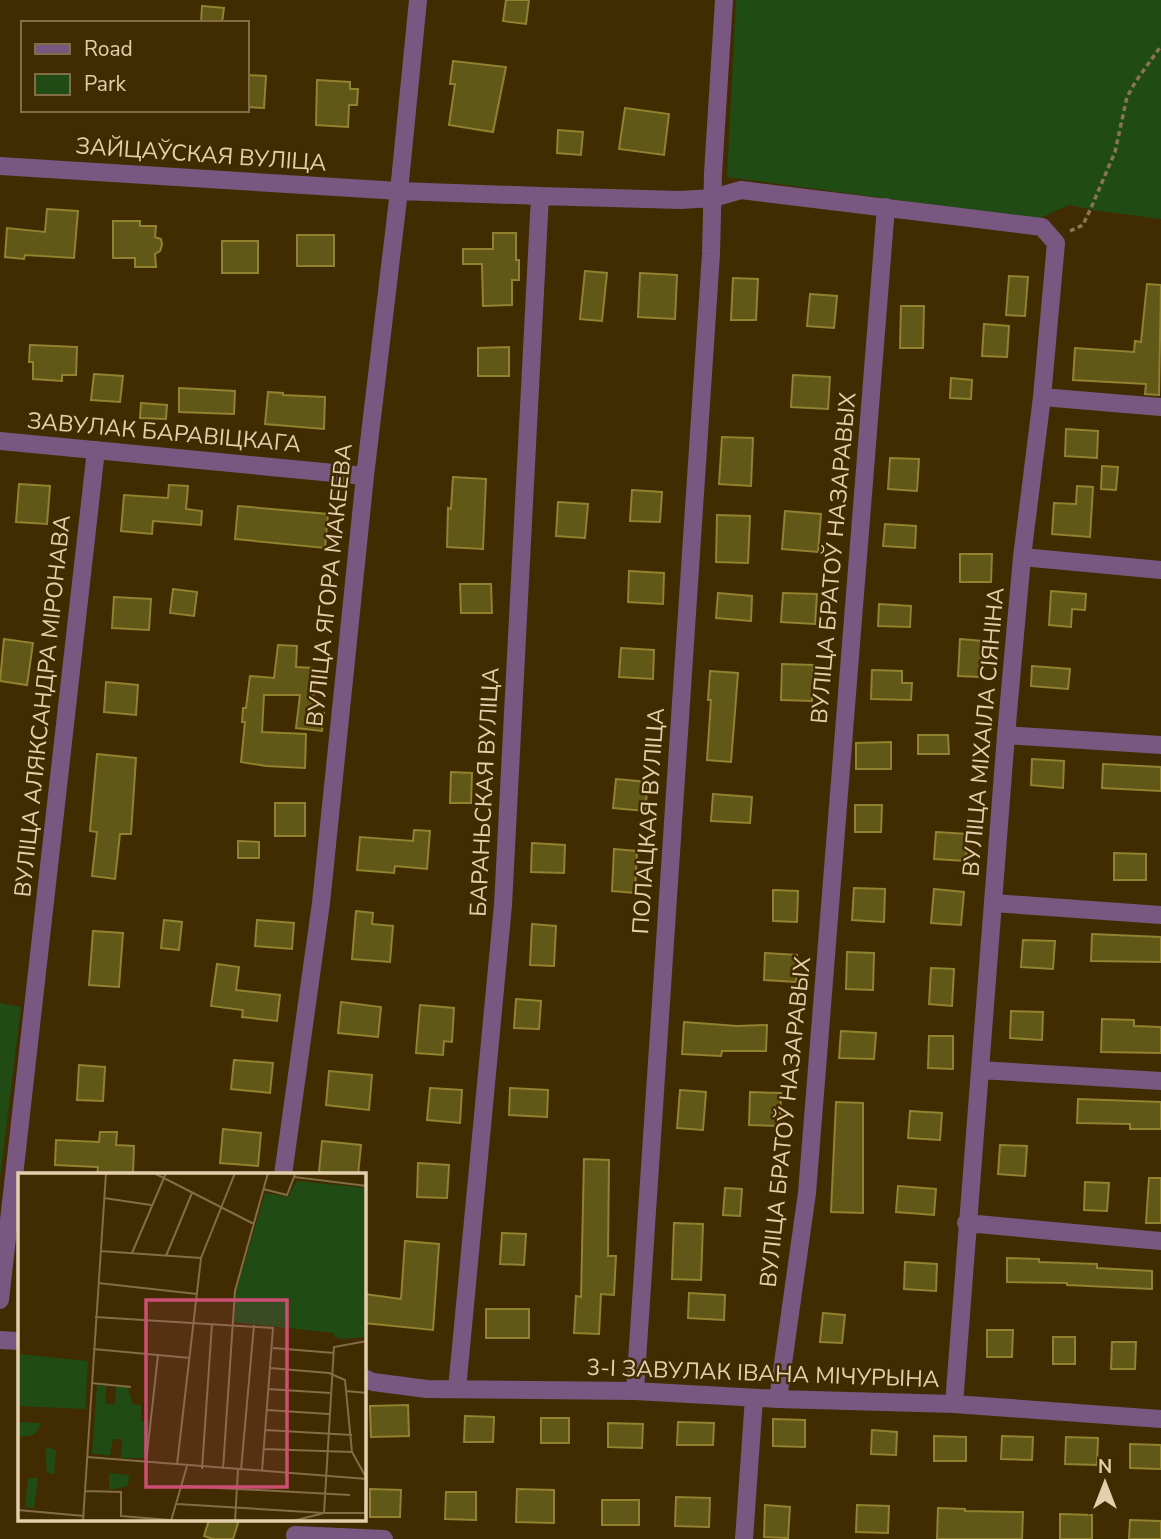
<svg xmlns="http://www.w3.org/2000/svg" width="1161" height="1539" font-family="'Nunito Sans',sans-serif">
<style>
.green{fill:#204b15}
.building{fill:#615717;stroke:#90822f;stroke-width:2}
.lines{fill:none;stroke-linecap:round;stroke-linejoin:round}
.path{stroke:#8a754e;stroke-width:3.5;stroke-dasharray:5 3.5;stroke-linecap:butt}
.minor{stroke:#795781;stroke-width:18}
.labels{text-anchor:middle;stroke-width:5;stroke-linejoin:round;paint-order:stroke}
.street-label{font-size:23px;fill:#e4cfac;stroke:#412c02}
.inset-road{fill:none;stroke:#826d46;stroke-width:2}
.view{fill:#cc4f73;fill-opacity:0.15;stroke:#cc4f73;stroke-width:3.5}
.inset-edge{fill:none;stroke:#e4cfac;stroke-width:3.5}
</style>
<rect width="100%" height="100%" fill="#412c02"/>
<path class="green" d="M736,0H1161V219L1099,211L1069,205L1038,219L727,177Z
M0,1003L21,1007L0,1178Z"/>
<path class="building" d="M506,0H529L526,24L503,21Z
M202,6L224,8L222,23H201Z
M453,61L506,67L493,132L449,125L455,84H450Z
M247,75L266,76L264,108L247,107Z
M317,80L350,82V89H358L357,105H349L348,127L316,125Z
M625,108L669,114L664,155L619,149Z
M558,130L583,132L581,155L557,153Z
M47,209L78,211L74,258L25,255L24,259L5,257L7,228L45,232Z
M113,221H140V226H156L155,237L161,239L162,245L160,251L155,254L156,267H135V258H113Z
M493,233H516V260H519V280H512V305L483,306L482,264H463V249H493Z
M297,235H334V266H297Z
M222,241H258V273H222Z
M585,271L607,273L602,321L580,319Z
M640,273L677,275L675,319L638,317Z
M1009,276L1028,277L1025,316L1006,315Z
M733,278L758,279L756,320H731Z
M1147,284L1161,285L1159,395L1145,394L1146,384L1073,380L1075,348L1134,352L1135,341L1141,342Z
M810,294L837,296L834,328L807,326Z
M901,306H924L923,348H900Z
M984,324L1009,326L1007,357L982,356Z
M30,345L77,347L76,375H62V381L33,379V362H29Z
M509,347V376H478V348Z
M94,374L123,376L120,402L91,400Z
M793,375L830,377L828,409L791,407Z
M951,378L972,380L971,399L950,398Z
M179,388L235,391L234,414L179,412Z
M268,392L283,393V395L325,397L324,429L265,424Z
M141,403L167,405L166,419L140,418Z
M1066,429L1098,431L1097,458L1065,456Z
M722,437L753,438L751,486L719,484Z
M890,458L919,459L917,491L888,489Z
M1102,466L1118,467L1116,490L1101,489Z
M453,477L486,479L483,549L447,547L448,508L451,509Z
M19,484L50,486L47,524L16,522Z
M169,485L188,486L186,509L202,511L201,525L153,521L152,534L121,531L124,495L168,498Z
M1077,486L1093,487L1090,537L1052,534L1054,503L1076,504Z
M632,490L662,492L660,522L630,521Z
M558,502L588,504L585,538L556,536Z
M238,506L328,514L325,548L235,539Z
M785,511L821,514L818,552L782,549Z
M717,515L750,516L748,563L716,562Z
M885,524L916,526L915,548L883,546Z
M960,554H992L991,582H960Z
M629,571L664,573L663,604L628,602Z
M460,584H491L492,613H461Z
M173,589L197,592L194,616L170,613Z
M1051,591L1086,594L1085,610L1072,609L1071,627L1049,625Z
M718,593L752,596L751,621L716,618Z
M783,593L817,594L815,624L781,622Z
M114,597L151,599L149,630L112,628Z
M879,604L911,606L910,627L878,626Z
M4,639L33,643L27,685L0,681Z
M960,639L983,641L981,677L958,676Z
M278,645L297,646L296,667L314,668L313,712L324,713L322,731L296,728L300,695H264L262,732L306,734L305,768L266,766L241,762L245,722H242L243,708H246L250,676L274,678Z
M621,648L654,650L653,679L619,677Z
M782,664L813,665L812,701L781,700Z
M1032,666L1070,669L1068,689L1031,686Z
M872,670L902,671V683H912L911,700L871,699Z
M710,671L738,673L731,762L707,760L711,700H708Z
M106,682L138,685L136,715L104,712Z
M918,735H948L949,754H918Z
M891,742V769H856V743Z
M97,754L136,758L131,834H120L115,879L92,876L97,832L90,831Z
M1032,759L1064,761L1063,788L1031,785Z
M1103,764L1161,767V791L1102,788Z
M451,772L472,773L471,803H450Z
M616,779L648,782L645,811L613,808Z
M713,794L752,797L750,823L711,821Z
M275,803H305V836H275Z
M855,805H882L881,832H855Z
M414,830L430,831L427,869L395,866L394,873L357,870L360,837L413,841Z
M936,832L968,834L966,861L934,859Z
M238,841L259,842V858H238Z
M532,843L565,845L564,873L531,872Z
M614,849L637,851L635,893L612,891Z
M1114,853L1146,854V880H1114Z
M854,888L885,889L884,922L852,920Z
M934,889L964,892L961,925L931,923Z
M773,890L798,891L797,922L773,921Z
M356,911L373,913L372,924L393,926L390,962L352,959Z
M164,920L182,922L179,950L161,948Z
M257,920L294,923L292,949L255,946Z
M532,924L556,926L554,966L530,965Z
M93,931L123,933L119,987L89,985Z
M1092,934L1161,937V962L1091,961Z
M1023,940L1055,941L1053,969L1021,967Z
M847,952L874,953L873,990L846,989Z
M765,953L797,955L796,982L764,980Z
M217,964L239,967L236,990L280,995L277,1021L242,1017L243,1010L211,1006Z
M931,968L954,969L952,1006L929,1004Z
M516,999L541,1001L539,1029L514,1028Z
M341,1002L381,1007L378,1037L338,1033Z
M420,1005L454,1008L452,1042L444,1041L443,1055L416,1053Z
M1011,1011L1043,1012L1042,1040L1010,1038Z
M1102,1019L1134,1020V1026L1161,1027V1053L1101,1052Z
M684,1022L737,1026L767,1025L766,1051H722L721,1056L682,1054Z
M841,1031L876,1033L874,1059L839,1058Z
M929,1036H953V1069L928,1068Z
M234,1060L273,1063L270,1093L231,1089Z
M79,1065L105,1067L103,1101L77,1100Z
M329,1071L372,1075L369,1110L326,1105Z
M430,1088L462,1090L460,1123L427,1120Z
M510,1088L548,1090L547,1117L509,1115Z
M680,1090L706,1092L703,1130L677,1128Z
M750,1092L781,1093L780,1126L749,1125Z
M1078,1099L1161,1102V1129H1130V1124L1077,1123Z
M836,1102L863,1103V1213L831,1212Z
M910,1111L942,1113L940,1140L908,1138Z
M223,1129L261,1133L258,1166L220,1163Z
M100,1132H117L116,1145L134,1146L133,1175H97L98,1167L55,1165L56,1140L99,1142Z
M322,1141L361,1145L358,1175L319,1172Z
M1000,1145L1027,1146L1025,1176L998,1174Z
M584,1159L609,1160L608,1256H616L614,1295L601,1294L599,1334L574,1333L576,1296L581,1297Z
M418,1163L449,1165L447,1198L417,1197Z
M1149,1178H1161V1223H1146Z
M1085,1182L1109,1183L1107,1211L1084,1210Z
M898,1186L936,1189L934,1215L896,1212Z
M725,1188L742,1189L740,1216L723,1215Z
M674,1223L703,1224L701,1280L672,1279Z
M502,1233L526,1234L524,1265L500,1264Z
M405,1241L439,1244L433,1330L364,1323V1294L401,1299Z
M1007,1258L1039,1259V1262L1097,1264V1268L1152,1271V1289L1067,1285V1283L1007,1282Z
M905,1262L937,1264L936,1291L904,1289Z
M689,1293L725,1295L724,1320L688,1318Z
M486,1309H529V1338H486Z
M823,1313L845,1315L842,1343L820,1342Z
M987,1330H1013L1012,1357H987Z
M1053,1337H1075V1364H1053Z
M1112,1342H1136L1135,1369H1111Z
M408,1405L409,1436L371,1437L370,1406Z
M465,1416L494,1417L493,1442H464Z
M541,1418H569V1443H541Z
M773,1419L805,1420V1447L773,1446Z
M678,1422L714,1423L713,1445H677Z
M608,1423L643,1424L642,1448L608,1447Z
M872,1430L897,1432L896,1455L871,1454Z
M934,1436L966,1437V1461H934Z
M1002,1436L1033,1437L1032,1460L1001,1459Z
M1066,1437L1098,1438L1097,1465L1065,1464Z
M1130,1444L1161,1445V1469L1130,1468Z
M370,1489L401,1490L400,1517H370Z
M517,1489L554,1490V1523L516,1522Z
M446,1492H476V1520L445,1519Z
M676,1497L710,1498L709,1527L675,1526Z
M602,1500H639V1525H602Z
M765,1505L790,1507L788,1538L764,1537Z
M857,1505L889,1506L888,1533L856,1532Z
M938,1508L965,1509V1511L1023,1512L1022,1539H937Z
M1060,1514L1092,1515V1539H1060Z
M209,1520H239L233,1539H213L204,1536Z
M1130,1520L1161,1521V1539H1129Z"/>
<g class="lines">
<path class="path" d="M1070,231L1083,225L1091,208L1115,152L1127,97L1136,81L1161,46"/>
<path class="minor" d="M0,166L399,191L540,196L680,200L713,198L741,190L1042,227L1056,243L1042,397L1022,557L1006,735L954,1404
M1042,397L1161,407
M0,441L365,476
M1022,557L1161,570
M1006,735L1161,745
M993,903L1161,915
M980,1070L1161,1081
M283,1175L321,903L365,476L399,191L418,0
M966,1223L1161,1241
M0,1300L96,450
M0,1340L19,1341
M364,1378L373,1382L427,1389L635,1391L778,1399L954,1404L1161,1419
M457,1389L503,905L540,196
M635,1391L711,254L713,173L724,0
M778,1399L807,1193L886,207
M295,1535L384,1539
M744,1539L754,1398"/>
</g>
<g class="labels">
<g class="street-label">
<text transform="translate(201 154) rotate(4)" y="8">ЗАЙЦАЎСКАЯ ВУЛІЦА</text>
<text transform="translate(164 432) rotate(5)" y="8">ЗАВУЛАК БАРАВІЦКАГА</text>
<text transform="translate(833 558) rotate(-85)" y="8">ВУЛІЦА БРАТОЎ НАЗАРАВЫХ</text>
<text transform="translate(329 585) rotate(-84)" y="8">ВУЛІЦА ЯГОРА МАКЕЕВА</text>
<text transform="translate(42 706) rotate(-84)" y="8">ВУЛІЦА АЛЯКСАНДРА МІРОНАВА</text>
<text transform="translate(983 732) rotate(-85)" y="8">ВУЛІЦА МІХАІЛА СІЯНІНА</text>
<text transform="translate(484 792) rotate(-87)" y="8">БАРАНЬСКАЯ ВУЛІЦА</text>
<text transform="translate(648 821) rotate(-86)" y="8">ПОЛАЦКАЯ ВУЛІЦА</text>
<text transform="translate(785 1122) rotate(-84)" y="8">ВУЛІЦА БРАТОЎ НАЗАРАВЫХ</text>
<text transform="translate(763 1373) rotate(2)" y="8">3-І ЗАВУЛАК ІВАНА МІЧУРЫНА</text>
</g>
</g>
<g transform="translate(18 1173)">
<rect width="348" height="348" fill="#412c02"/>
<path d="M279,8L348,15V164L325,166L316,164V160L216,149L218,119L247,20L270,24ZM0,181L70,188L67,236L0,233ZM79,212L88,213L87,231H97L98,214H110L114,231L123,232V248L131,249L127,285H103L104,266H95L92,283L74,280ZM0,249L24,250L16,262L0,264ZM27,274L38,277L36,301L29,300ZM91,300L111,302L110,313L91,317ZM10,305H20L16,335L7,334Z" fill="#204b15"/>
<path class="inset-road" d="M136,0L236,51M277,0L276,4L349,13M245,16L269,22L276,4M86,25L133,32M82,78L183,85M114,80L148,0M148,83L174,20M80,110L179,121M77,144L255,155L244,298M255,175L316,180M75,176L172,185M252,195L311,200L327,207L334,279L349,306M73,210L113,214M250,216L312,220M328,218L349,220M249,237L311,241M247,257L334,262M245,276L334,279M69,284L349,306M128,290L140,182M159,292L183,85L217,0M184,296L194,151M205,296L217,118L250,0M223,297L236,152M164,313L332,322M67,318L103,319V343L164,348M159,331L306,340M0,337L66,343M306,340L316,174L349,168M347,340L349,307M65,348L88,0M153,348L169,293M217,348L220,297M275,348L306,340H349"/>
<path class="view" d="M128,127H269V314H128Z"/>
<rect width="348" height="348" class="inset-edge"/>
</g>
<rect x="21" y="21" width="228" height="91" fill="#412c02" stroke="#826d46" stroke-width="2"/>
<rect x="35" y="44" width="35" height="10" fill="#795781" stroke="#826d46" stroke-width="2"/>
<text x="84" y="56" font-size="21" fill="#e4cfac">Road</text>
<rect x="35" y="74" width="35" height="21" fill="#204b15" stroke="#826d46" stroke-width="2"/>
<text x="84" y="91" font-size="21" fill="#e4cfac">Park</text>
<g transform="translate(1105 1483)" stroke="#412c02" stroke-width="5" paint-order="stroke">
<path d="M0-5L12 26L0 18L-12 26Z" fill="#e4cfac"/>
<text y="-10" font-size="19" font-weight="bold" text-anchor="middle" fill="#e4cfac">N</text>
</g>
</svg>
